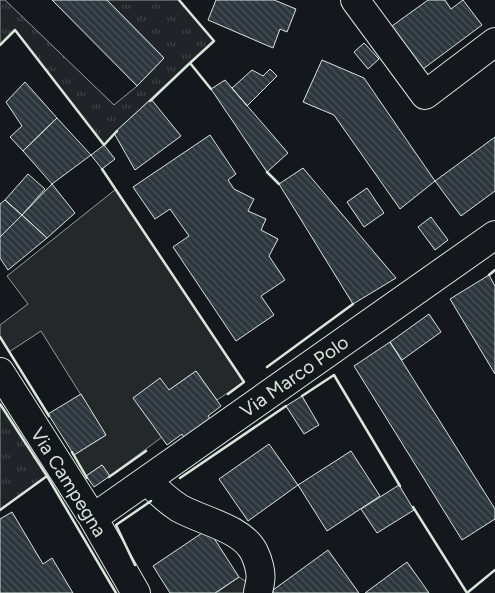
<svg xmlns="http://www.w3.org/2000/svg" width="495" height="593" font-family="Figtree,sans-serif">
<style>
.grass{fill:url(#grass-tufts);stroke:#939e99}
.parking{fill:#24282b;stroke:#939e99}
.building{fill:url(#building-back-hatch);stroke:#d8e6dc}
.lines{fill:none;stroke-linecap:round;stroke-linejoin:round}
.minor-casing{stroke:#d8e6dc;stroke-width:30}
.minor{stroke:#14181c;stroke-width:28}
.wall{stroke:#d8e6dc;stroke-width:2.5}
.labels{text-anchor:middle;stroke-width:4;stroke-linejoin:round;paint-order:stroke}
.street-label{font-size:19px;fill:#d8e6dc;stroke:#14181c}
</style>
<defs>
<pattern id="grass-tufts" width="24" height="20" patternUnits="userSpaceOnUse" patternTransform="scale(1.25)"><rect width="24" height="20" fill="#202428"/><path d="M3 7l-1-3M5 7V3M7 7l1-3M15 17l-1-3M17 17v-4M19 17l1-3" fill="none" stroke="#404447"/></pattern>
<pattern id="building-back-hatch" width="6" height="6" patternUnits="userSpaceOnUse" patternTransform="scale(1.25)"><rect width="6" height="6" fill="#2c363c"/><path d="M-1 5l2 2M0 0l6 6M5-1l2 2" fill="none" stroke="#4a5358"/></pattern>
</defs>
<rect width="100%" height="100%" fill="#14181c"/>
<path class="grass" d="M0,0H5L114,105L137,86L164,58L107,0H179L214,41L114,133L104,145L15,30L0,45Z
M0,404L47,476L0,510Z"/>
<path class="parking" d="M116,189L244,382L217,400L196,371L169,390L162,437L110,476L102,465L86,476L74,455L106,435L41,331L9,352L0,337V325L28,304L7,276Z
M239,577L258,590V593H216Z"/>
<path class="building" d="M52,0H107L164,58L137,86Z
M216,0H274L296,9L287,32L280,29L273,48L208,20Z
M428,0H445L451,9L463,0L482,25L423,69L392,26Z
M364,43L379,59L368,69L354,52Z
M322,60L364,78L435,181L400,209L334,115L303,102Z
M270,69L277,76L247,106L232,88L252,70L263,76Z
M225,80L288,153L267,172L211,89Z
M25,82L57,118L23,151L10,137L22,126L6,102Z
M151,99L181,136L135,170L114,133Z
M57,118L91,155L52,184L23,151Z
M210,135L236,174L228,180L234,189L254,199L248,211L266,219L261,230L278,239L269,256L285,280L261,296L274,315L236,341L173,247L189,236L170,209L155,219L133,187Z
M495,137V191L461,216L435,181Z
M104,145L115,159L102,169L91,155Z
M303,168L396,278L353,304L279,184Z
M28,174L45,189L22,215L5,200Z
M52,184L75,213L47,238L22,215Z
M367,188L384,213L364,227L347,202Z
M5,200L22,215L0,237V204Z
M22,215L47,238L8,270L0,258V237Z
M431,217L448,240L435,250L418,227Z
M489,275L495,286V374L450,299Z
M429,314L441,332L402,360L390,342Z
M390,342L495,509V519L462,540L354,366Z
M196,371L221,406L208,416L211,420L185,439L182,434L167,445L133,398L160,378L169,390Z
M81,394L106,435L74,455L48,414Z
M302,396L319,425L304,434L286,406Z
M269,444L298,485L248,521L219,479Z
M351,451L380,496L327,531L298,485Z
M102,465L110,476L94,487L86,476Z
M399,485L414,510L377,533L361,509Z
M12,512L43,564L52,558L73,593H0V519Z
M208,529L239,577L215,593H170L153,566Z
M328,550L359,593H273V590Z
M407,562L429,593H365Z"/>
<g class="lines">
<defs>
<path id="minor" d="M355,0L425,95L495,42
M0,372L93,518L136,593
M147,480C157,491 167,500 179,508C202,521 242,528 254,552C258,560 262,573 260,582C260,586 258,589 258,593
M93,518L495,235"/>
</defs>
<use href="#minor" class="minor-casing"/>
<use href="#minor" class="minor"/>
<path class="wall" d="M179,0L214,41L190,63
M0,45L15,30L104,145L117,131
M150,101L190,63L211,89
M102,169L244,382L228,394
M267,172L279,184
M489,275L495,270
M0,337L49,416
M267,367L353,304
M302,396L334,375L400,486
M0,404L47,476L0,510
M72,452L87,478
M47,476L116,593
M109,477L146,451
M180,478L286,406
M413,507L467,593
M135,565L116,525L151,501
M467,593L495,570"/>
</g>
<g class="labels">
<g class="street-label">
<text transform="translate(294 376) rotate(-35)" y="7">Via Marco Polo</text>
<text transform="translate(69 482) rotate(58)" y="7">Via Campegna</text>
</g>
</g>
</svg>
